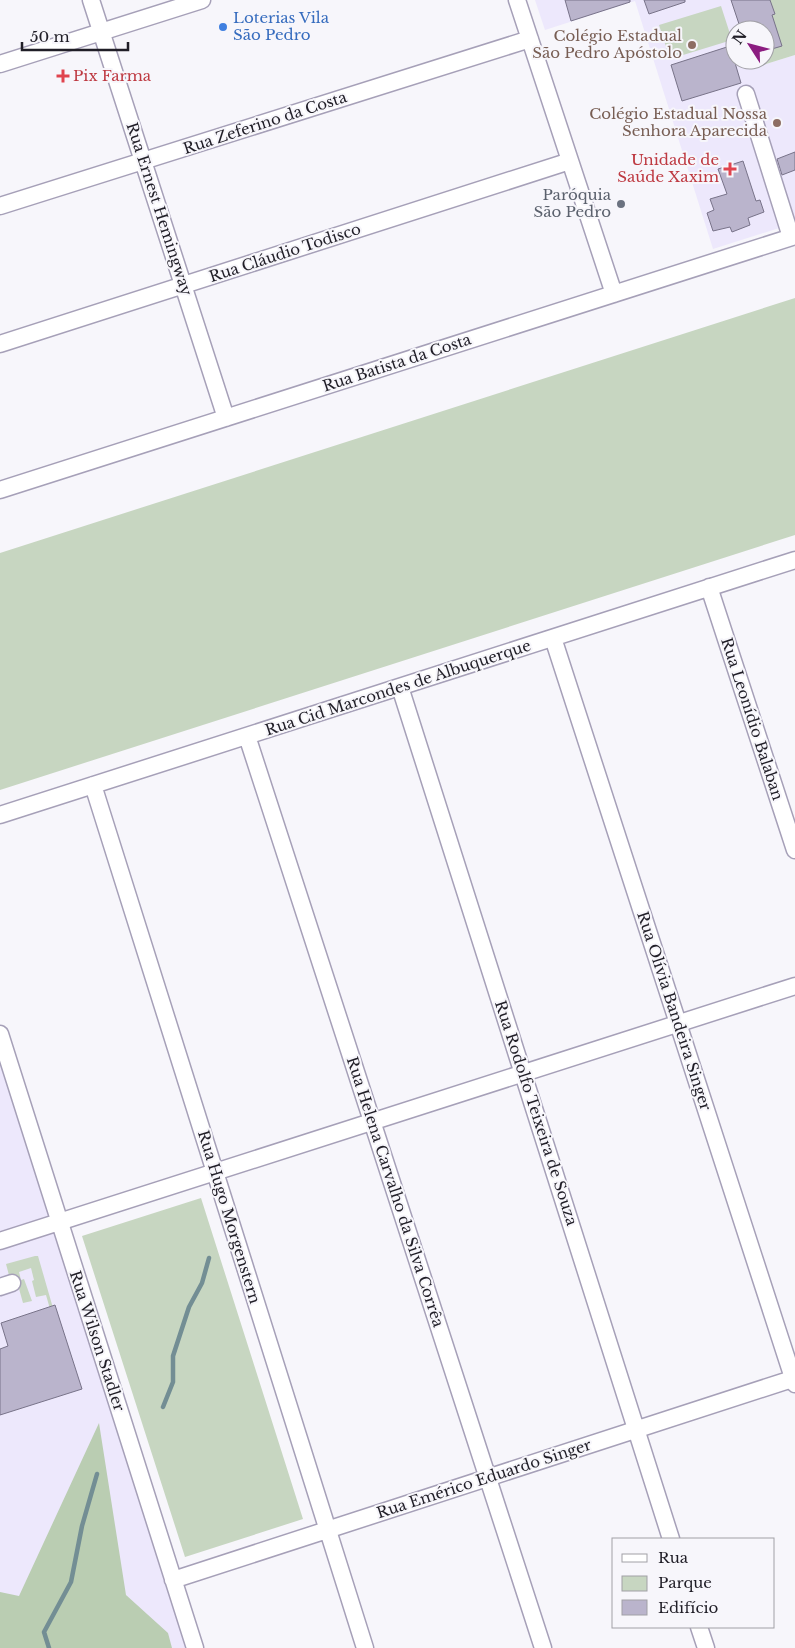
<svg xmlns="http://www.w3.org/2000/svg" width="795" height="1648" font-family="'Libre Baskerville',serif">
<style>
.built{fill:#ede8fc}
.green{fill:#c7d6c1}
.forest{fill:#bacdb2}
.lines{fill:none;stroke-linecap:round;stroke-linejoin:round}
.stream{stroke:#738e94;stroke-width:4.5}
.building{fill:#bab4cc;stroke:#787389}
.minor-casing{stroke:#a6a0b8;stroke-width:19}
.minor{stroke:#fff;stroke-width:16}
.shop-dot{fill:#3f7fe0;stroke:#f7f6fb;stroke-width:2}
.education-dot{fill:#8d6e63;stroke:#f7f6fb;stroke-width:2}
.health-dot{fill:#e0444e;stroke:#f7f6fb;stroke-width:2}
.worship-dot{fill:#6b7280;stroke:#f7f6fb;stroke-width:2}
.labels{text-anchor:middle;stroke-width:4;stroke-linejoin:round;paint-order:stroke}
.shop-label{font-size:15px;fill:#366cbe;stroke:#f7f6fb;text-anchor:start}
.education-label{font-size:15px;fill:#785e54;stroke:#f7f6fb;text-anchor:end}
.health-label{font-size:15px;fill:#be3a42;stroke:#f7f6fb;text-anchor:start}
.street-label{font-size:15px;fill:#201e27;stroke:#f7f6fb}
.worship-label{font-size:15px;fill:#5b616d;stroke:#f7f6fb;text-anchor:end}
</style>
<rect width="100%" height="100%" fill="#f7f6fb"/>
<path class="built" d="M535,0H731L741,30H735V60H750L753,68L795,55V223L713,249L635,1L545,30Z
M0,1034L195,1648H0Z"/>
<path class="green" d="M731,0H795V55L753,68L750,60H765V30H741Z
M721,6L732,40L670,59L659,25Z
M795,298V535L0,790V553Z
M201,1198L303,1519L185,1557L82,1236Z
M35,1256H38L53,1308L50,1309L46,1295L36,1297L32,1281L34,1280L31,1268L19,1272L21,1280L24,1279L32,1301L23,1303L16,1278L10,1279L6,1264Z"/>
<path class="forest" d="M99,1423L126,1595L168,1633L172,1648H0V1592L19,1596Z"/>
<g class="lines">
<path class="stream" d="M163,1407L173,1382V1356L189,1307L202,1283L209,1258
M49,1648L44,1632L71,1582L82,1526L97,1474"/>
</g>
<path class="building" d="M565,0H630V2L571,21Z
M644,0H685V2L649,14Z
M731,0H770L775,14L772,15L782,46L765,51V30H741Z
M730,46L741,83L682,101L671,65Z
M795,152V170L782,175L777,159Z
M743,161L756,201L760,200L764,212L748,218L750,225L732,232L730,227L713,231L707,213L714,210L710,199L727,194L718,169Z
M55,1305L82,1389L0,1415V1349L8,1346L1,1323Z"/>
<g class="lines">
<defs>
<path id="minor" d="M91,0L226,418
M517,0L614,294
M0,64L202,0
M746,94L791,237
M0,206L530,39
M0,344L570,161
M0,490L795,236
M709,587L795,850
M553,638L795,1384
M400,687L671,1539
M247,736L543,1648
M93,785L365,1648
M0,815L795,560
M0,1034L195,1648
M0,1241L795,986
M0,1287L12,1283
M173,1580L795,1378
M699,1627L706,1648"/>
</defs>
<use href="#minor" class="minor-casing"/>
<use href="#minor" class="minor"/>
</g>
<circle class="shop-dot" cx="223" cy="27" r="5"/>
<g class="education-dot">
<circle cx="692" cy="45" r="5"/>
<circle cx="777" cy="123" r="5"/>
</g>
<g class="health-dot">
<path d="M60.5 68.5h5v5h5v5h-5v5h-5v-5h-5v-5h5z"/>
<path d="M727.5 161.5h5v5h5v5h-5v5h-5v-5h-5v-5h5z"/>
</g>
<circle class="worship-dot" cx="621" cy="204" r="5"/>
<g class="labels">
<g class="shop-label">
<text x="233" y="23">Loterias Vila<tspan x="233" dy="17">São Pedro</tspan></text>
</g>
<g class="education-label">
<text x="682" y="41">Colégio Estadual<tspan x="682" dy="17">São Pedro Apóstolo</tspan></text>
<text x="767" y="119">Colégio Estadual Nossa<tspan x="767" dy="17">Senhora Aparecida</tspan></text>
</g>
<g class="health-label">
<text x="73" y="81">Pix Farma</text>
<text x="719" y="165" text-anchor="end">Unidade de<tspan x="719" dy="17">Saúde Xaxim</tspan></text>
</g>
<g class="street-label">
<text transform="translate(265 123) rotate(-18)" y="5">Rua Zeferino da Costa</text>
<text transform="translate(159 209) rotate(72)" y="5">Rua Ernest Hemingway</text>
<text transform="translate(285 253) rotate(-18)" y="5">Rua Cláudio Todisco</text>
<text transform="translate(397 363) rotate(-18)" y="5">Rua Batista da Costa</text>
<text transform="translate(398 688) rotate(-18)" y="5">Rua Cid Marcondes de Albuquerque</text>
<text transform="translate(752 719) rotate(72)" y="5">Rua Leonídio Balaban</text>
<text transform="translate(674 1011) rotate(72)" y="5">Rua Olívia Bandeira Singer</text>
<text transform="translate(536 1113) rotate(72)" y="5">Rua Rodolfo Teixeira de Souza</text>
<text transform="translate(395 1192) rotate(72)" y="5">Rua Helena Carvalho da Silva Corrêa</text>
<text transform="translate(229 1217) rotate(73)" y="5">Rua Hugo Morgenstern</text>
<text transform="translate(97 1341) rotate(72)" y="5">Rua Wilson Stadler</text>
<text transform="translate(484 1479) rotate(-18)" y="5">Rua Emérico Eduardo Singer</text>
</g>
<g class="worship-label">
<text x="611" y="200">Paróquia<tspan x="611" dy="17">São Pedro</tspan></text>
</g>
</g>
<rect x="612" y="1538" width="162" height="90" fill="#f7f6fb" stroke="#a1a0a6"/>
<rect x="622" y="1554" width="25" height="8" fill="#ffffff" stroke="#a1a0a6"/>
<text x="658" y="1563" font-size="15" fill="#201e27">Rua</text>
<rect x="622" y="1576" width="25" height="15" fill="#c7d6c1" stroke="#a1a0a6"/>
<text x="658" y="1588" font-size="15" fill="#201e27">Parque</text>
<rect x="622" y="1600" width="25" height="15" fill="#bab4cc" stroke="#a1a0a6"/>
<text x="658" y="1613" font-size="15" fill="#201e27">Edifício</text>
<g transform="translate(750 45) rotate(306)"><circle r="24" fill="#f7f6fb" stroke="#a1a0a6"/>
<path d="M0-4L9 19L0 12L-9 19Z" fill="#8b1c80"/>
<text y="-8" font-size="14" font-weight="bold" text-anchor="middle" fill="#201e27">N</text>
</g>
<path d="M22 42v8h106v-8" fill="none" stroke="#201e27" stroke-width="2.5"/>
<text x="30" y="42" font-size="15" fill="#201e27" stroke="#f7f6fb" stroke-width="4" paint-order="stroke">50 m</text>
</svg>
